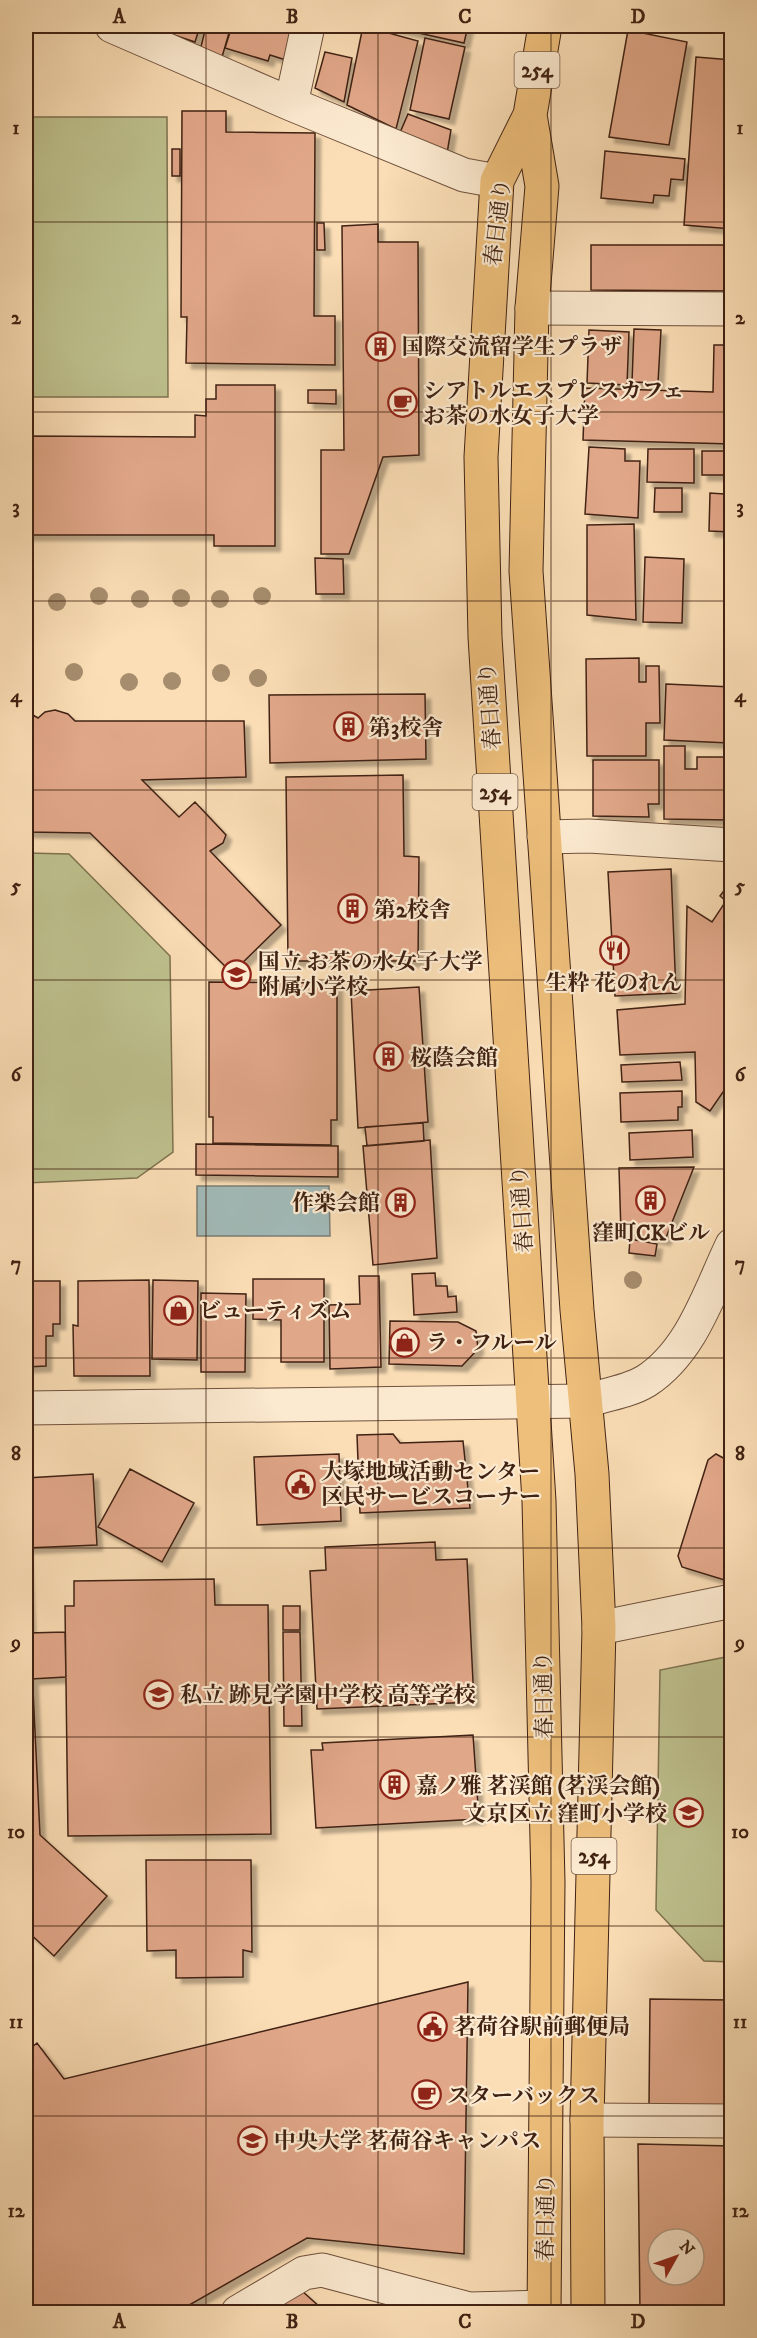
<svg xmlns="http://www.w3.org/2000/svg" width="757" height="2338" font-family="'IM FELL DW Pica','Noto Serif JP',serif">
<style>
.green{fill:#bec18e;stroke:#7f7250;stroke-width:1.5}
.water{fill:#a2bab8;stroke:#7b7d76;stroke-width:1.5}
.building{fill:#e1a789;stroke:#402213;stroke-width:1.5;fill-rule:evenodd;filter:url(#shadow)}
.lines{fill:none;stroke-linecap:round;stroke-linejoin:round}
.minor-casing{stroke:#6f513c;stroke-width:35}
.highway-casing{stroke:#402213;stroke-width:35}
.minor{stroke:#fcead0;stroke-width:33}
.highway{stroke:#eebf7b;stroke-width:33}
.tree{fill:#a68d6d}
.grid{fill:none;stroke:#402213;stroke-width:1.5;stroke-opacity:0.55}
.labels{text-anchor:middle;stroke-width:4.5;stroke-linejoin:round;paint-order:stroke}
.shield{fill:#fcead0;stroke:#785e4c;stroke-width:1.5}
.shield-label{font-size:21px;font-weight:bold;fill:#402213}
.street-label{font-size:22px;fill:#402213;stroke:#fcead0}
.poi-label{font-size:22px;font-weight:bold;fill:#402213;stroke:#fcead0;text-anchor:start}
.neatline{fill:none;stroke:#402213;stroke-width:2}
.grid-label{font-size:20px;text-anchor:middle;font-weight:bold;fill:#402213}
</style>
<defs>
<filter id="shadow"><feDropShadow dx="5.5" dy="5.5" stdDeviation="1.5" flood-color="#0004"/></filter>
</defs>
<rect width="100%" height="100%" fill="#fbdeb6"/>
<filter id="stains"><feTurbulence type="fractalNoise" baseFrequency=".00333" numOctaves="4"/><feColorMatrix values="0 0 0 0 .2 0 0 0 0 .09 0 0 0 0 .02 0 0 0 .5 -.17"/></filter>
<radialGradient id="worn" r=".72"><stop offset=".6" stop-color="#630" stop-opacity="0"/><stop offset="1" stop-color="#630" stop-opacity=".3"/></radialGradient>
<path class="green" d="M26,117H167L168,397H26Z
M26,853L69,854L170,956L173,1152L137,1178L26,1183Z
M731,1656V1962L704,1961L656,1910L660,1670Z"/>
<path class="water" d="M197,1186H329L330,1236H197Z"/>
<path class="building" d="M154,26H200L195,42L153,28Z
M206,26H231L222,57L200,51Z
M232,26H277L300,33L292,62L270,55L268,61L225,48Z
M363,26L418,41L396,129L347,105Z
M387,26H468L464,43Z
M628,30L687,42L669,145L609,137Z
M425,38L465,47L449,119L410,110Z
M325,52L352,58L344,102L315,88Z
M696,57L732,60V229L684,225Z
M182,111H226V132L315,133L314,316H335V365L186,363L187,317H181Z
M408,114L451,130L446,159L399,135Z
M172,149H180V176H172Z
M605,151L685,159L683,180L671,179L669,196L654,195L653,203L601,198Z
M317,223H324L325,250H317Z
M378,224V242H418L419,455L383,457L349,554H321V450H344L342,226Z
M591,245H732V291L591,290Z
M634,329L661,330L658,383L632,382Z
M589,330L629,332L627,385L587,383Z
M714,345H729L728,389L732,390V444L583,440L585,388L713,392Z
M730,357L732,358V388H729Z
M216,385H275V546H214V535H26V436L195,437V415L206,416V399H216Z
M308,390H336V404L308,403Z
M589,447L625,449V461H640L638,518L585,514Z
M648,449H694V483L647,482Z
M702,451H728V475H702Z
M725,484H732V532L709,531L710,493L724,494Z
M655,488H682V512H654Z
M634,524L636,620L587,615V525Z
M645,557L684,559L682,623L643,622Z
M315,558L343,559L344,594H316Z
M639,658V682H646V666H659L660,723H646V756H587L586,659Z
M666,684L732,687L729,743L664,740Z
M425,694L426,759L270,763L269,695Z
M55,710L68,714L75,721H244L246,777L142,780L179,817L195,802L226,835L223,843L210,851L281,925L232,973L90,833L26,832V742H30L33,715L38,718L45,712Z
M664,746H685V769H697V757H730V820L664,819Z
M593,760H659V804H648L649,817L593,816Z
M403,775L404,856L419,857L418,961H288L286,777Z
M671,869L676,993L615,996L608,872Z
M732,880V1079L710,1111L696,1102L695,1052L620,1055L617,1010L685,1004L687,906L712,922L726,901L720,896Z
M209,982L337,983V1120H331V1145L213,1143V1117H209Z
M419,987L428,1122L358,1128L351,991Z
M680,1062L682,1080L622,1082L621,1065Z
M682,1091V1107H678V1120L621,1122L620,1093Z
M423,1123L424,1141L367,1146L365,1127Z
M692,1130L693,1157L630,1160L629,1133Z
M430,1140L437,1258L373,1265L363,1146Z
M196,1144L338,1146V1177L196,1175Z
M694,1167L665,1240L621,1233L619,1168Z
M630,1239L657,1244L655,1256L629,1253Z
M435,1273L436,1286H447L448,1297L456,1296L457,1312L414,1315L412,1274Z
M359,1276H379L381,1367L330,1369L329,1305L360,1304Z
M253,1279H324V1362H281V1320L253,1319Z
M149,1280L150,1376H74L73,1325L78,1326V1281Z
M153,1280L198,1281L197,1360L152,1359Z
M26,1281H60V1324H53V1336H46V1366L26,1367Z
M201,1293L246,1294L245,1372H201Z
M390,1321L458,1322L476,1331L478,1349L462,1366L389,1364Z
M393,1434L400,1443L463,1441L470,1508L360,1513L357,1435Z
M339,1454L341,1521L257,1525L254,1457Z
M716,1454L727,1460L732,1455L731,1582L682,1567L678,1556L708,1460Z
M130,1469L194,1503L162,1562L98,1527Z
M93,1474L97,1545L26,1548V1478Z
M435,1542L436,1560L467,1559L474,1702L317,1709L310,1571L326,1570L325,1547Z
M26,1544L40,1835L107,1896L54,1956L26,1930Z
M214,1579L215,1605H268L271,1834L68,1836L65,1606H74V1581Z
M283,1606H300V1630H283Z
M65,1632L66,1677L31,1679L28,1633Z
M283,1632H300L302,1726H284Z
M473,1735L479,1819L316,1828L311,1750H323L322,1743Z
M146,1860H251L252,1952L243,1950V1977L176,1978V1950L147,1951Z
M468,1982L464,2254L307,2238L177,2312H26V2052L37,2043L64,2079Z
M650,1999L732,2000V2107L649,2106Z
M638,2144L732,2146V2312H640ZM658,2239H694V2275H658Z
M301,2290L321,2308L341,2312H262Z"/>
<g class="lines">
<defs>
<path id="minor" d="M112,26L291,104L464,175L497,181
M291,104L308,26
M532,308L732,309
M544,837L589,836L732,845
M26,1408L584,1401C604,1395 628,1392 646,1381C692,1351 709,1293 732,1245
M599,1628L732,1601
M587,2120L732,2121
M238,2312L304,2273L322,2270L469,2309L544,2307"/>
<path id="highway" d="M530,115L542,186L532,308L526,571L577,1310L592,1474L599,1628L587,2120L588,2312
M544,2312L548,1882L539,1501L485,637L481,457L497,181L530,115L545,26"/>
</defs>
<use href="#minor" class="minor-casing"/>
<use href="#highway" class="highway-casing"/>
<use href="#minor" class="minor"/>
<use href="#highway" class="highway"/>
</g>
<g class="tree">
<circle cx="99" cy="596" r="9"/>
<circle cx="262" cy="596" r="9"/>
<circle cx="181" cy="598" r="9"/>
<circle cx="140" cy="599" r="9"/>
<circle cx="220" cy="599" r="9"/>
<circle cx="57" cy="602" r="9"/>
<circle cx="74" cy="672" r="9"/>
<circle cx="221" cy="673" r="9"/>
<circle cx="258" cy="678" r="9"/>
<circle cx="172" cy="681" r="9"/>
<circle cx="129" cy="682" r="9"/>
<circle cx="633" cy="1280" r="9"/>
</g>
<path class="grid" d="M206,26V2312M378,26V2312M551,26V2312M26,222H732M26,412H732M26,601H732M26,790H732M26,980H732M26,1169H732M26,1358H732M26,1548H732M26,1737H732M26,1926H732M26,2116H732"/>
<defs>
<symbol id="building-ring" viewBox="-11 -11 22 22"><circle r="9.5" fill="#fcead0" stroke="#8f2418" stroke-width="1.5"/><path d="M-4-6H4V6H1V3H-1V6H-4ZM-2.5-4.3h1.7v1.8h-1.7ZM.8-4.3h1.7v1.8H.8ZM-2.5-1h1.7V.8h-1.7ZM.8-1h1.7V.8H.8Z" fill="#8f2418"/></symbol>
<symbol id="cafe-ring" viewBox="-11 -11 22 22"><circle r="9.5" fill="#fcead0" stroke="#8f2418" stroke-width="1.5"/><path d="M-5.5-4.5H6V0H3Q3 3.5 0 3.5H-2.5Q-5.5 3.5-5.5 0ZM3-3.2v2h1.7v-2ZM-6 4.5H4V6H-6Z" fill="#8f2418"/></symbol>
<symbol id="restaurant-ring" viewBox="-11 -11 22 22"><circle r="9.5" fill="#fcead0" stroke="#8f2418" stroke-width="1.5"/><path d="M-5-6h1v4h1v-4h1v4h1v-4h1v5L-1.5 .5V6h-2V.5L-5-1ZM5-6V6H3V1.5H1.5Q1.5-4 5-6Z" fill="#8f2418"/></symbol>
<symbol id="school-ring" viewBox="-11 -11 22 22"><circle r="9.5" fill="#fcead0" stroke="#8f2418" stroke-width="1.5"/><path d="M0-5L7-2L0 1L-7-2ZM-4 1L0 2.5L4 1V4Q0 6-4 4Z" fill="#8f2418"/></symbol>
<symbol id="shop-ring" viewBox="-11 -11 22 22"><circle r="9.5" fill="#fcead0" stroke="#8f2418" stroke-width="1.5"/><path d="M-5-2.5h2.3a2.7 3.5 0 0 1 5.4 0H5L5.5 6h-11ZM-1.5-2.5h3a1.5 2.3 0 0 0-3 0Z" fill="#8f2418"/></symbol>
<symbol id="civic-ring" viewBox="-11 -11 22 22"><circle r="9.5" fill="#fcead0" stroke="#8f2418" stroke-width="1.5"/><path d="M-.6-6.5H3V-4.5H.6V-3L4-1V1h2V6H-6V1h2V-1L-.6-3ZM-1.2 2.5V6h2.4V2.5Z" fill="#8f2418"/></symbol>
<symbol id="university-ring" viewBox="-11 -11 22 22"><circle r="9.5" fill="#fcead0" stroke="#8f2418" stroke-width="1.5"/><path d="M0-5L7-2L0 1L-7-2ZM-4 1L0 2.5L4 1V4Q0 6-4 4Z" fill="#8f2418"/></symbol>
</defs>
<g fill-rule="evenodd">
<use href="#building-ring" x="364" y="330" width="33" height="33"/>
<use href="#cafe-ring" x="386" y="386" width="33" height="33"/>
<use href="#building-ring" x="332" y="710" width="33" height="33"/>
<use href="#building-ring" x="336" y="892" width="33" height="33"/>
<use href="#restaurant-ring" x="598" y="934" width="33" height="33"/>
<use href="#school-ring" x="220" y="958" width="33" height="33"/>
<use href="#building-ring" x="372" y="1040" width="33" height="33"/>
<use href="#building-ring" x="634" y="1184" width="33" height="33"/>
<use href="#building-ring" x="384" y="1186" width="33" height="33"/>
<use href="#shop-ring" x="162" y="1294" width="33" height="33"/>
<use href="#shop-ring" x="388" y="1326" width="33" height="33"/>
<use href="#civic-ring" x="284" y="1468" width="33" height="33"/>
<use href="#school-ring" x="142" y="1678" width="33" height="33"/>
<use href="#building-ring" x="378" y="1768" width="33" height="33"/>
<use href="#school-ring" x="672" y="1796" width="33" height="33"/>
<use href="#civic-ring" x="416" y="2010" width="33" height="33"/>
<use href="#cafe-ring" x="410" y="2078" width="33" height="33"/>
<use href="#university-ring" x="236" y="2124" width="33" height="33"/>
</g>
<g class="labels">
<g class="shield">
<rect x="514.5" y="52" width="45" height="36" rx="4.5"/>
<rect x="472.5" y="774" width="45" height="36" rx="4.5"/>
<rect x="571.5" y="1838" width="45" height="36" rx="4.5"/>
</g>
<g class="shield-label">
<text x="537" y="77">254</text>
<text x="495" y="799">254</text>
<text x="594" y="1863">254</text>
</g>
<g class="street-label">
<text transform="translate(497 222) rotate(-83)" y="8">春日通り</text>
<text transform="translate(489 706) rotate(-94)" y="8">春日通り</text>
<text transform="translate(521 1209) rotate(-94)" y="8">春日通り</text>
<text transform="translate(543 1695) rotate(-91)" y="8">春日通り</text>
<text transform="translate(545 2217) rotate(-89)" y="8">春日通り</text>
</g>
<g class="poi-label">
<text x="402" y="354">国際交流留学生プラザ</text>
<text x="423" y="398">シアトルエスプレスカフェ<tspan x="423" dy="25">お茶の水女子大学</tspan></text>
<text x="369" y="735">第3校舎</text>
<text x="374" y="917">第2校舎</text>
<text x="258" y="969">国立 お茶の水女子大学<tspan x="258" dy="25">附属小学校</tspan></text>
<text x="614" y="990" text-anchor="middle">生粋 花のれん</text>
<text x="410" y="1065">桜蔭会館</text>
<text x="380" y="1210" text-anchor="end">作楽会館</text>
<text x="651" y="1240" text-anchor="middle">窪町CKビル</text>
<text x="199" y="1318">ビューティズム</text>
<text x="426" y="1350">ラ・フルール</text>
<text x="321" y="1479">大塚地域活動センター<tspan x="321" dy="25">区民サービスコーナー</tspan></text>
<text x="180" y="1702">私立 跡見学園中学校 高等学校</text>
<text x="416" y="1793">嘉ノ雅 茗渓館 (茗渓会館)</text>
<text x="667" y="1821" text-anchor="end">文京区立 窪町小学校</text>
<text x="454" y="2034">茗荷谷駅前郵便局</text>
<text x="447" y="2103">スターバックス</text>
<text x="274" y="2148">中央大学 茗荷谷キャンパス</text>
</g>
</g>
<rect width="757" height="2338" fill="none" stroke="#fbdeb6" stroke-width="66"/>
<g transform="translate(676 2257) rotate(50)"><circle r="28" fill="#fcead0" stroke="#b19a84" stroke-width="1.5"/>
<path d="M0-4.5L10 22L0 15L-10 22Z" fill="#8f2418"/>
<text y="-9" font-size="16" font-weight="bold" text-anchor="middle" fill="#402213">N</text>
</g>
<rect x="33" y="33" width="691" height="2272" class="neatline"/>
<g class="grid-label">
<text x="119" y="23">A</text>
<text x="292" y="23">B</text>
<text x="465" y="23">C</text>
<text x="638" y="23">D</text>
<text x="16" y="134">1</text>
<text x="740" y="134">1</text>
<text x="16" y="324">2</text>
<text x="740" y="324">2</text>
<text x="16" y="513">3</text>
<text x="740" y="513">3</text>
<text x="16" y="702">4</text>
<text x="740" y="702">4</text>
<text x="16" y="892">5</text>
<text x="740" y="892">5</text>
<text x="16" y="1081">6</text>
<text x="740" y="1081">6</text>
<text x="16" y="1270">7</text>
<text x="740" y="1270">7</text>
<text x="16" y="1460">8</text>
<text x="740" y="1460">8</text>
<text x="16" y="1649">9</text>
<text x="740" y="1649">9</text>
<text x="16" y="1838">10</text>
<text x="740" y="1838">10</text>
<text x="16" y="2028">11</text>
<text x="740" y="2028">11</text>
<text x="16" y="2217">12</text>
<text x="740" y="2217">12</text>
<text x="119" y="2328">A</text>
<text x="292" y="2328">B</text>
<text x="465" y="2328">C</text>
<text x="638" y="2328">D</text>
</g>
<rect width="100%" height="100%" filter="url(#stains)"/>
<rect width="100%" height="100%" fill="url(#worn)"/>
</svg>
